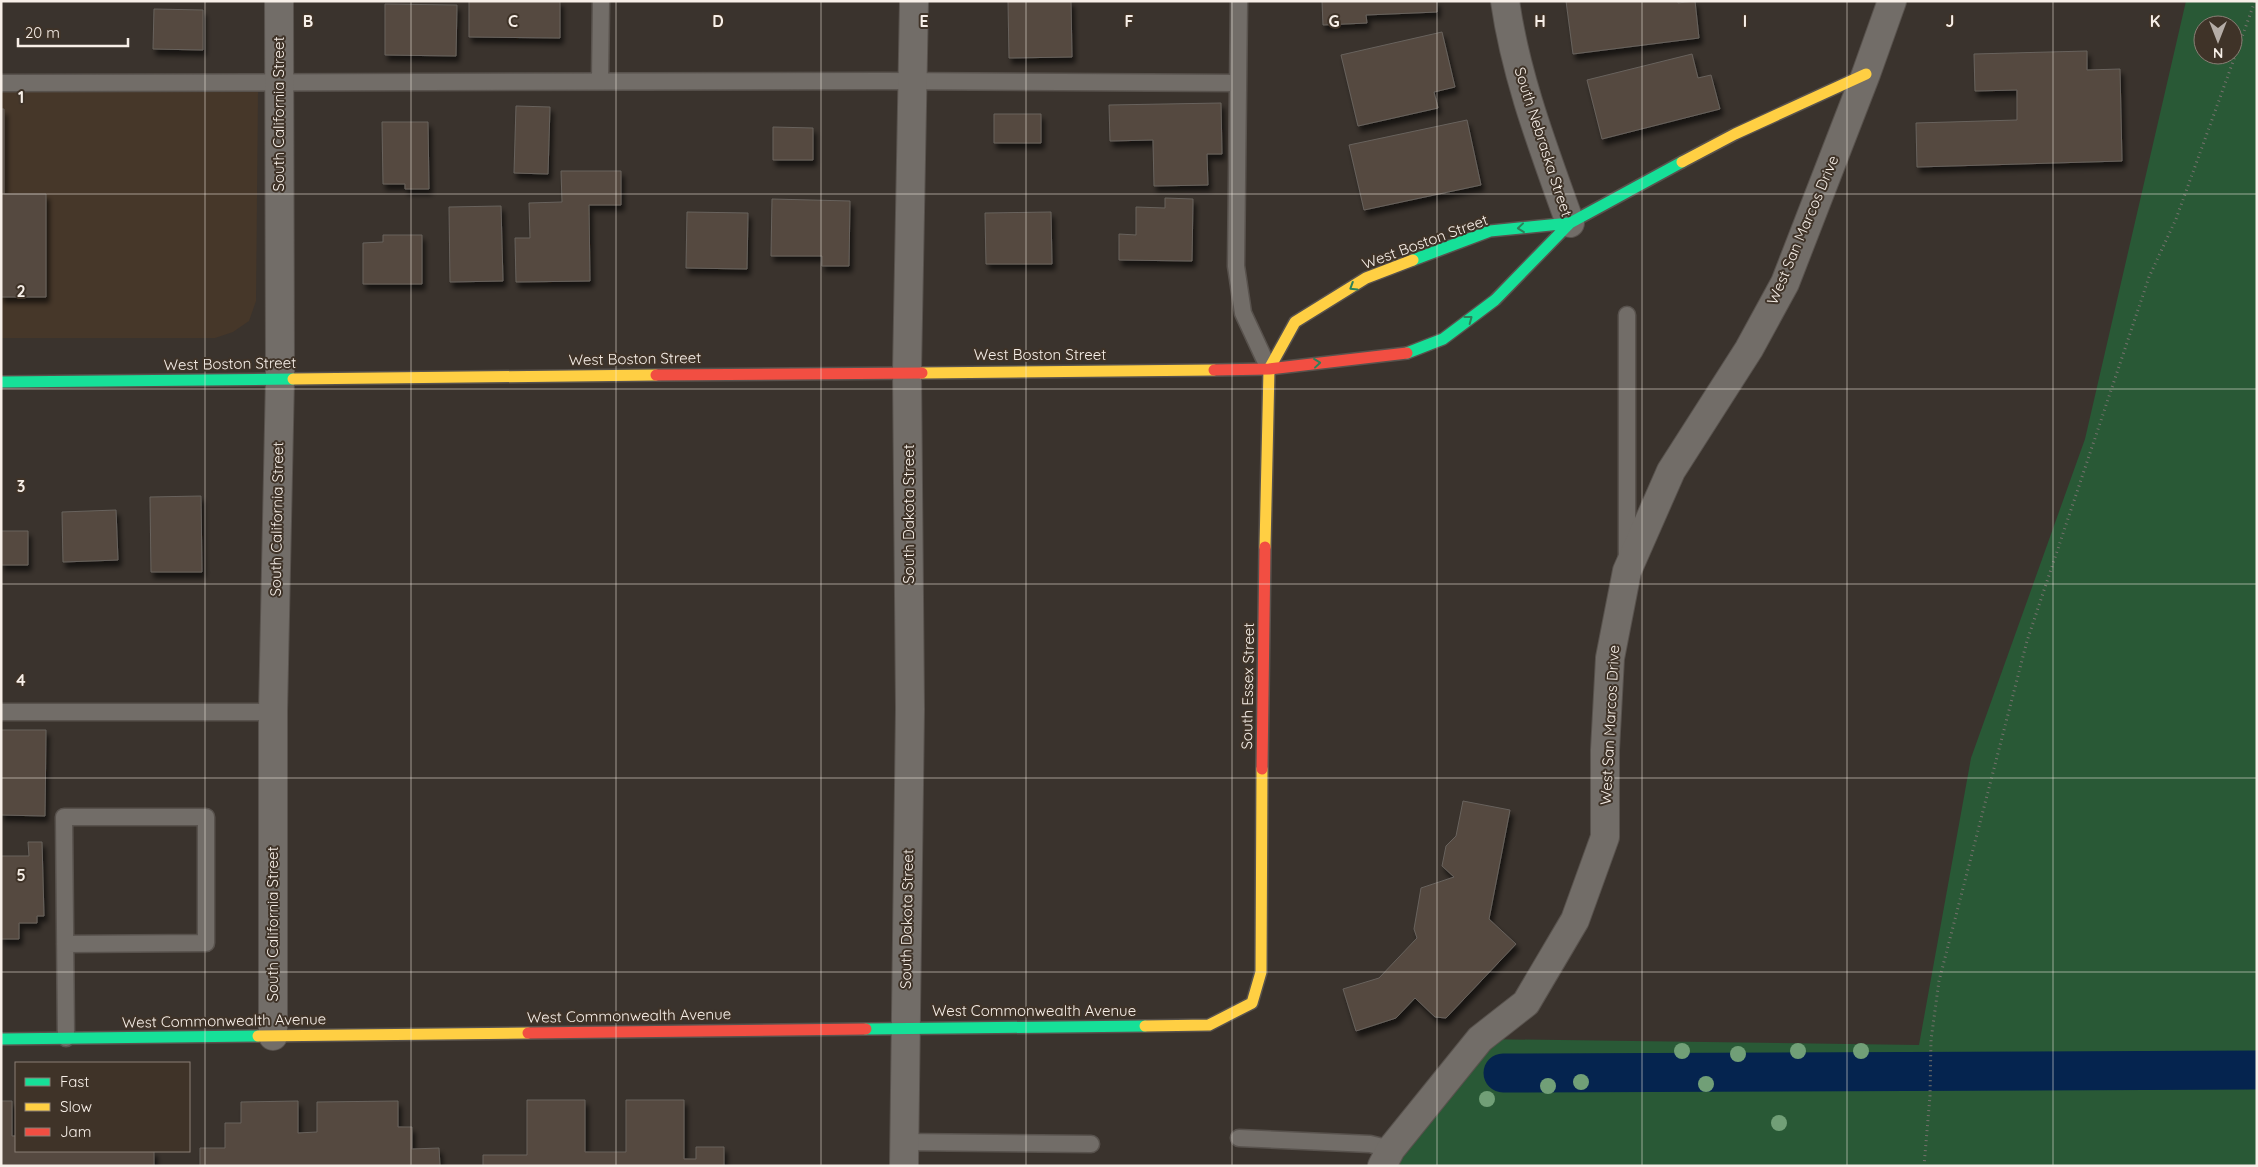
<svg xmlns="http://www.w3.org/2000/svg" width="2258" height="1167" font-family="Quicksand,sans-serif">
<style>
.built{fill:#463729}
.green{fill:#295936;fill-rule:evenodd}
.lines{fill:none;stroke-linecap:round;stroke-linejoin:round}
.canal{stroke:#05244f;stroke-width:39}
.building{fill:#54493f;stroke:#68625d;filter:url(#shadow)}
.lane-casing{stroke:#58524d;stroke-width:19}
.street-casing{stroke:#58524d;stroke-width:30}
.fast-casing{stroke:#58524d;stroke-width:14}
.slow-casing{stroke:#58524d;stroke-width:14}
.jam-casing{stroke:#58524d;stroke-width:14}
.path{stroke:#76716d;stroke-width:3;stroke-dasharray:1 4;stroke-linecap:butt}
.lane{stroke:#726d68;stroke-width:16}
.street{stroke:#726d68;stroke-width:28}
.fast{stroke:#16e098;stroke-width:11}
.slow{stroke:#ffcf43;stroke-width:11}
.jam{stroke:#f24e42;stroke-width:11}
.tree{fill:#719f77}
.oneway{stroke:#2d815a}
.grid{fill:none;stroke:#f7efe8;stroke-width:1;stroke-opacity:0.55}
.labels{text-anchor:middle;stroke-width:4;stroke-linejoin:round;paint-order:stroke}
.street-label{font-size:15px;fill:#f7efe8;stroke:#3f3328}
.grid-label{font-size:16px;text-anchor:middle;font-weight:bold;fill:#f7efe8;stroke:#3f3328;stroke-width:4;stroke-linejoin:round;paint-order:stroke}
</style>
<defs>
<filter id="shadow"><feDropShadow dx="3" dy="5.5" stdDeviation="2.5" flood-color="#0009"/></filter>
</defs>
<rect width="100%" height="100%" fill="#3a332d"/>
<path class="built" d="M1,91H258L256,301L249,321L233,332L215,338H1Z"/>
<path class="green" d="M2186,1H2257V1166H1382L1480,1039L1919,1045L1971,758L2085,439ZM2203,25H2233V55H2203Z"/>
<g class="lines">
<path class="canal" d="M1503,1073L2257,1070"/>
</g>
<path class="building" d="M469,1H560V38L469,37Z
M1008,1H1071L1072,57L1009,58Z
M1322,1H1437V12L1366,15L1367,23L1323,25Z
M1566,1H1678V3L1695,1L1699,38L1573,54Z
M385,4L457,5L456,56L385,55Z
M154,9L203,10V50L153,49Z
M1442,32L1455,87L1434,92L1438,108L1358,126L1341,55Z
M2087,51V70L2120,69L2122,161L1917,167L1916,123L2017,120V90L1975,91L1974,54Z
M1692,54L1698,78L1711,75L1720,109L1602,139L1587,80Z
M1221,103L1222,154H1207L1208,185L1154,186L1153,140L1110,141L1109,105Z
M516,106L550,107L548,174L514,173Z
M1,109H4V194H46V297H1Z
M994,114H1041V143H994Z
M1467,120L1481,185L1364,210L1349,145Z
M382,122H428L429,189H405V184H383Z
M773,127L813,128V160H773Z
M561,171H621V205H589L590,281L516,282L515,238H530L529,203L562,202Z
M1165,198L1193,199L1192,261L1119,260V234L1136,235V207L1165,208Z
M772,199L850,201L849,266H822V256H771Z
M501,206L503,281L450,282L449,207Z
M687,212L748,213L747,269L686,268Z
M1051,212L1052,264H986L985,213Z
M383,235H422V284H363V243L383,242Z
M201,496L202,572H151L150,497Z
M116,510L118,560L63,562L62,512Z
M1,531H28V565H1Z
M1,730H46L45,816L1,815Z
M1463,801L1510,810L1489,919L1516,944L1446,1018L1435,1017L1415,998L1396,1018L1356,1031L1343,989L1379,978L1417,938L1414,929L1421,888L1454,877L1442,866L1446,846L1456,836Z
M28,842H42L44,916H37V923H19V939H1V856H29Z
M527,1100H585V1152H626V1100H684V1159H696V1147H724V1166H483V1155H527Z
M1,1101H12V1136H16V1151H154V1166H1Z
M298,1101V1133L317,1132V1102L398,1101V1127H412V1149L439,1148L440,1166H200V1148H225V1123H241V1102Z"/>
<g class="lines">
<defs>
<path id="lane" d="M1239,1L1236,266L1243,313L1269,369
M600,81L601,1
M1,83L885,81L1238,83
M1627,315V556
M1,712H273
M65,944L206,943V817H64L66,1038
M1239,1138L1370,1144L1391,1149
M904,1142L1091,1144"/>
<path id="street" d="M1505,1C1516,78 1544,150 1570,223
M273,1036V712L280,378L279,1
M904,1166L910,709L907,371L914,1
M1382,1166L1391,1149L1480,1039L1526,1003L1575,920L1605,837V750L1610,658L1627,571L1671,471L1749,349L1785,283L1866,74L1892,1"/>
<path id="fast" d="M1413,260L1490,231L1570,223
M1407,353L1443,339L1495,300L1570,223L1682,162
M1,382L293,379
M866,1029L1145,1026
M1,1039L258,1036"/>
<path id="slow" d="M1682,162L1735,134L1866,74
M922,373L1214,370
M293,379L656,375
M1265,547L1269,369L1295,322L1366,278L1413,260
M1145,1026L1209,1025L1252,1003L1261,972L1262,769
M258,1036L528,1033"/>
<path id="jam" d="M1214,370L1269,369L1407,353
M656,375L922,373
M1262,769L1265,547
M528,1033L866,1029"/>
</defs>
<use href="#lane" class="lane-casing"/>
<use href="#street" class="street-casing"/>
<use href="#fast" class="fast-casing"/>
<use href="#slow" class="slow-casing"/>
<use href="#jam" class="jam-casing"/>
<path class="path" d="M1924,1166L1930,1096L1931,1040L1939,981L2027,641L2149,277L2176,219L2255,1"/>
<use href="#lane" class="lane"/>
<use href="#street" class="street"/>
<use href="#fast" class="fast"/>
<use href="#slow" class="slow"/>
<use href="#jam" class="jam"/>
</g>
<g class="tree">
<circle cx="1682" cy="1051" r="8"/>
<circle cx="1798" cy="1051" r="8"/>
<circle cx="1861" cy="1051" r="8"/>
<circle cx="1738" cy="1054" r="8"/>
<circle cx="1581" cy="1082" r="8"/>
<circle cx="1706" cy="1084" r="8"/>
<circle cx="1548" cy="1086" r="8"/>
<circle cx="1487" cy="1099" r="8"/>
<circle cx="1779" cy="1123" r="8"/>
</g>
<defs><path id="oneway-chevron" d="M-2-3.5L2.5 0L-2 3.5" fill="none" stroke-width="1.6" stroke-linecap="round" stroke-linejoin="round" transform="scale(1.25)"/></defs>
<g class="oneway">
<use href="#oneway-chevron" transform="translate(1521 228) rotate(174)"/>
<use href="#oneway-chevron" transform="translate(1353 287) rotate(148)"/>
<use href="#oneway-chevron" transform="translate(1469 319) rotate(-37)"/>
<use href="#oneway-chevron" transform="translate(1317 363) rotate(-6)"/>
</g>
<path class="grid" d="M205,1V1166M411,1V1166M616,1V1166M821,1V1166M1026,1V1166M1232,1V1166M1437,1V1166M1642,1V1166M1847,1V1166M2053,1V1166M1,194H2257M1,389H2257M1,584H2257M1,778H2257M1,972H2257"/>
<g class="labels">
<g class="street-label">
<text transform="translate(279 114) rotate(-90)" y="5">South California Street</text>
<text transform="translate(1543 142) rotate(72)" y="5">South Nebraska Street</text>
<text transform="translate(1803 230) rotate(-67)" y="5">West San Marcos Drive</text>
<text transform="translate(1425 242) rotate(-20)" y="5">West Boston Street</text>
<text x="1040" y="360">West Boston Street</text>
<text transform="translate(635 359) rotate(-1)" y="5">West Boston Street</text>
<text transform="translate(230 364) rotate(-1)" y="5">West Boston Street</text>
<text transform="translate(909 514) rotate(-90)" y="5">South Dakota Street</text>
<text transform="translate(277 519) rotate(-89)" y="5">South California Street</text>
<text transform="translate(1248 686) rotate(-89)" y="5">South Essex Street</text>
<text transform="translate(1610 725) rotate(-87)" y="5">West San Marcos Drive</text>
<text transform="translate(907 919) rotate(-89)" y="5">South Dakota Street</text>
<text transform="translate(273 924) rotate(-90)" y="5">South California Street</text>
<text x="1034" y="1016">West Commonwealth Avenue</text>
<text transform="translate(629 1016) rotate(-1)" y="5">West Commonwealth Avenue</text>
<text transform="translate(224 1021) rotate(-1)" y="5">West Commonwealth Avenue</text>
</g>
</g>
<g class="grid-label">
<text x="308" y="27">B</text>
<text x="513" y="27">C</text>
<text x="718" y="27">D</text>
<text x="924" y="27">E</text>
<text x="1129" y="27">F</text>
<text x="1334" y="27">G</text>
<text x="1540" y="27">H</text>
<text x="1745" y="27">I</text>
<text x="1950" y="27">J</text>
<text x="2155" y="27">K</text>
<text x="21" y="103">1</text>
<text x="21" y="297">2</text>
<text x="21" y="492">3</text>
<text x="21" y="686">4</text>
<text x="21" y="881">5</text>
</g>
<rect width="2258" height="1167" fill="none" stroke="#f7efe8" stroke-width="5"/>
<rect x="15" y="1062" width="175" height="90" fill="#3f3328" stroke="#897e75"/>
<rect x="25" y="1078" width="25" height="8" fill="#16e098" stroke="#897e75"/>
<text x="60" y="1087" font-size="15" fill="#f7efe8">Fast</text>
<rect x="25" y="1103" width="25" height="8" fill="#ffcf43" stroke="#897e75"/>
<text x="60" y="1112" font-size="15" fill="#f7efe8">Slow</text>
<rect x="25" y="1128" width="25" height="8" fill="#f24e42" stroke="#897e75"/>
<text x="60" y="1137" font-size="15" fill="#f7efe8">Jam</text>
<g transform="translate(2218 40) rotate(180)"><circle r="24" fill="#3f3328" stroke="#897e75"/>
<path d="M0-4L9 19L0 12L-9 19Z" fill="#b5ada7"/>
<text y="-8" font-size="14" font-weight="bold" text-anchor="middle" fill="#f7efe8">N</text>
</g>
<path d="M18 38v8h110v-8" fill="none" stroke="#f7efe8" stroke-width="2.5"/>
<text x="25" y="38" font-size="15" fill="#f7efe8" stroke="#3f3328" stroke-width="4" paint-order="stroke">20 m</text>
</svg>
